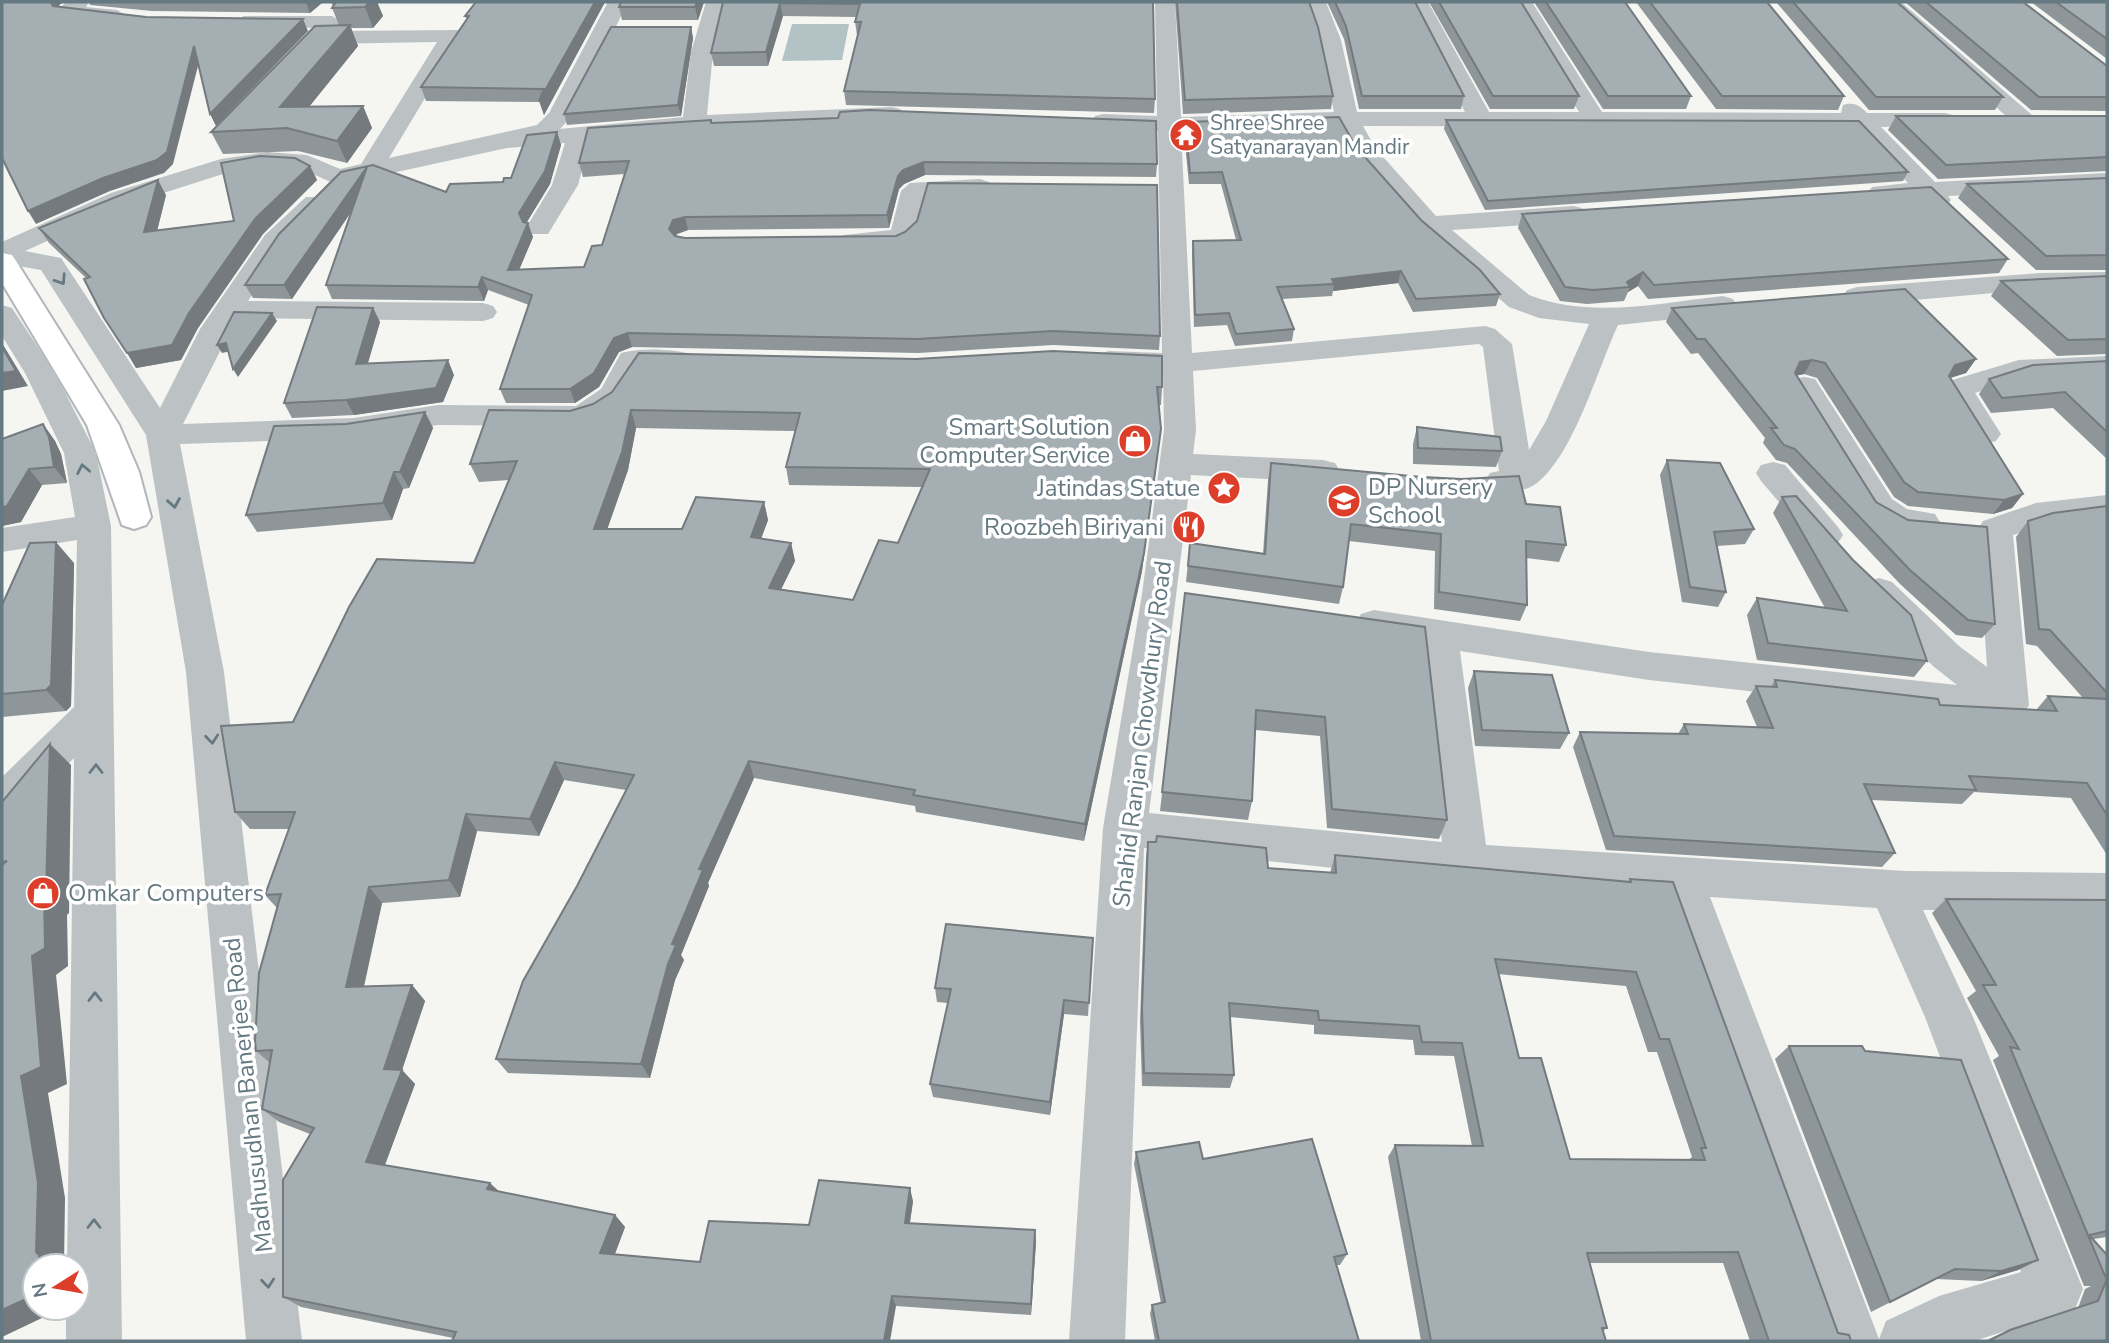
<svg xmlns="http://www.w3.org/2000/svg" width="2109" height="1343" font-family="'Nunito Sans',sans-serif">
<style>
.water{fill:#b3c3c5}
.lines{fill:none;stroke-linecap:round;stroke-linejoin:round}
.major-casing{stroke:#b0b6b9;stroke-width:4}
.minor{fill:#bcc2c4;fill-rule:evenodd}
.major{fill:#fff;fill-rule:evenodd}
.wall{fill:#8e969a;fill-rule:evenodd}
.shaded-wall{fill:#747a7d}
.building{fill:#a5afb3;stroke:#747a7d;stroke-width:2;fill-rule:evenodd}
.oneway{stroke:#657982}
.labels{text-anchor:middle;stroke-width:7;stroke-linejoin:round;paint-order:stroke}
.far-poi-label{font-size:21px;fill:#657982;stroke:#fff;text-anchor:start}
.poi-label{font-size:24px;fill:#657982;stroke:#fff;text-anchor:end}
.street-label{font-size:24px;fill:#657982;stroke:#fff}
</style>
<rect width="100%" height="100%" fill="#f5f5f2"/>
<path class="water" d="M792,24H849L842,60L782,61Z"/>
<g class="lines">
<defs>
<path id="major" d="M2,253L12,255L16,261L119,425L139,472L151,517L146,525L134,529L122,525L87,425L2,283Z"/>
</defs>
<use href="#major" class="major-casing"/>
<path class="minor" d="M66,2H89L86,7L117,10L127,16L117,22L60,15L57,11Z
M608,2H628L571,117L560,129L683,117L691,52L706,2H726L713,52L707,115L892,107L900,109L904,114L900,119L892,121L694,130L590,140L578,185L548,234H530L526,228L552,185L565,143L507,148L337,185L302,169L267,167L223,174L129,204L25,251L61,258L160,408L200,329L265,235L306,197H324L328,202L284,246L248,301L483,303L493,306L497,312L493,318L483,321L237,318L183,424L354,418L438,405L576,406L601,389L621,353C643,347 674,349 696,355L700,361L696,367L643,368L616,409L599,420L577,426L438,425L354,438L180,444L224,672L302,1341H246L186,672L146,435L41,270L2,263V242L111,193L221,159L267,152L307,155L340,169L361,164L437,42L323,44L301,68L293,70L282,63L315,28L250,26L243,24L240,20L243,16H332L342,22L335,31L460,30L463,35L389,158L537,125L549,113Z
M1155,2H1175L1181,117L1334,112L1319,40L1306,2H1326L1341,40L1357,112H1465L1408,2H1428L1489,112H1579L1512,2H1532L1602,112L1841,113L1843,105C1854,102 1859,105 1867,113H1945L1953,115L1957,120L1953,125L1881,127L1935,182L2107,173V189L1948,196L1951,200L1947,205C1935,208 1930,206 1921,198L1872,197L1868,192L1872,187L1908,183L1854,127L1363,126L1376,149L1436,216L1573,206L1582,208L1586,214L1582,220L1573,222L1452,230L1529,295C1590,319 1660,303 1723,296L1733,299L1737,305L1733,311L1723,314L1618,325C1598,368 1574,454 1537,483C1524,493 1505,493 1490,489L1485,481L1490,473L1499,471L1483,347L1479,344L1193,371L1196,430L1193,454L1323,460L1335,463L1340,471L1335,479L1323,482L1191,475L1149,813L1442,842L1421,645L1361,634L1355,624L1361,614L1374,610L1649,652L1957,685L1933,666L1866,600L1861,591L1866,582L1879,578L1892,582L1959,646L1987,667L1978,529L1983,521L2036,503L2107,495V517L2040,526L2013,535L2029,705L2023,716L2009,720L1649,680L1460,651L1486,845L1906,871L2107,873V911L1923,910L1973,1017L2083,1289L2075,1309L1974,1341H1823L1664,894L1466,882L1144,848L1125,1341H1069L1103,828L1142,594L1164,430L1163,371L1098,366L1094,360L1098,354L1109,351L1162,353L1158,131L1103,128L1095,126L1091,121L1095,116L1103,114L1157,116ZM1339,126L1356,157L1420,230L1509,307L1539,318L1589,324L1546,421L1529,450L1512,344L1495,329L1485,326L1192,353L1181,131ZM1710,897L1877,908L1925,1017L2021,1272L1939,1296L1886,1321L1879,1339Z
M1879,2H1901L2032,115L2036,120L2032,125H2016Z
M980,179L989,182L993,187L989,192L926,196L912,241C889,248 867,253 844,247L840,241L844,235L891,230L901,191L910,183Z
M2107,272V288L2041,289L1857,305L1847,302L1843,296L1847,290L1857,287L2041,273Z
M2,305L12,308L55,373L96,453L111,526L122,1341H66V1308H77V1266H67L74,758L17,816L2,821V777L74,707L77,540L2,552V528L75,517L64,453L25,373L2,336Z
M2107,356V374L2022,378L1975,393L2001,434L1996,441L1985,444L1974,441L1942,389L1946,382L2019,360Z
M1804,377L1815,379L1892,499L1907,509L1935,514L1940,522L1935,530C1909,537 1889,530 1868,515L1789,386L1793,379Z
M1773,462L1785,465L1838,527L1843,535L1838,543L1826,547L1814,543L1761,481L1756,473L1761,465Z"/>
<use href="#major" class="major"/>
</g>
<path class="wall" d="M89,2H323L310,13L152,11L90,5Z
M331,2H377L383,16L373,28H351L358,46L309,107L363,106L372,128L347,163L298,151L223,154L211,132L339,25L332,8L333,6Z
M605,2L544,115L540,102L426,101L421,87L467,20L465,16Z
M704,2L698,20H622L619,7Z
M723,2H1153L1155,99L1154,113L846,105L844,91L858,35H857L855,22L856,17L783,16L768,66H714L711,53Z
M1175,2H1310L1333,96L1331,109L1183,114Z
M1327,2H1415L1464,96L1461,109H1359L1344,39Z
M1429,2H1521L1579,96L1574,109H1490Z
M1534,2H1625L1691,96L1686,109H1603Z
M1636,2H1767L1844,96L1838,110L1716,109Z
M1776,2H1897L2003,97L1995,110H1869Z
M1905,2H2023L2107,66V111L2031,110Z
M2031,2H2107V59Z
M691,27L693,38L681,116L567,125L564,114Z
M1896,116H2107V171L1938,179L1888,130Z
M1446,120L1908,172L1903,181L1485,210L1444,129Z
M1185,122L1356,147L1421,220L1500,294L1496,306L1413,312L1398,283L1333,291L1332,296L1282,299L1294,329L1292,341L1235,346L1227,325L1194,327L1192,253L1193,241L1236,240L1221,184H1189L1184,134Z
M712,123L1157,164L1156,177L925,175L904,184L899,189L889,228L688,230L677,234L676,236L1160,336L1159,350L1053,345L918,353L632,347L619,352L599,387L575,403H506L500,389L529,305L488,290L484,301L332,299L326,285L351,211L292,299L253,298L245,285L341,172L446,192L503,182L511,178L557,132L561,145L550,184L526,223L533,237L519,270L584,267L602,245L624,174L583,177L579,163Z
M310,166L317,180L263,234L198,328L181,360L136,368L86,278L49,243L39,228L166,195L157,231L234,221Z
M2107,178V270H2036L1958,198L1967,184Z
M1522,214L2008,259L1999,273L1648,299L1638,286L1628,292L1624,301L1587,304L1560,301L1518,228Z
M2107,276V354L2057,356L1991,296L2001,281Z
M373,308L380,322L368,363L454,375L443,402L354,415L292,418L284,403Z
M1672,308L1976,359L1966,373L1951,378L2023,494L2012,508L1993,514L1908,506L1894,497L1817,378L1804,374L1796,376L1876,502L1995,624L1982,638L1956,635L1900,584L1787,463L1776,460L1763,443L1765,438L1698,353L1691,354L1666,322Z
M639,353L1162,387L1161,405H1158L1159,447L1142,571L1084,841L916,812L915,806L754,778L708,883L709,886L681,955L684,960L675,980L650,1078L508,1073L496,1059L577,886L626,790L564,780L539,836L477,831L460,897L382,903L364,987L412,985L425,1001L402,1070L415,1084L385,1165L498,1191L615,1215L625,1227L615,1254L700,1262L809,1225L913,1201L910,1223L1035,1230L1036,1242L1031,1315L896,1306L453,1338L301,1307L283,1297L310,1134L279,1122L262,1109L270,1063L256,1051L277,908L265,895L289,829H250L235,812L293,722L474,563L509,480L479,482L470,464L570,411L593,404L612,392ZM636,428L795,431L786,467L789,485L922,487L898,543L853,600L781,589L795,561L791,543L761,539L768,520L764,502L682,529H607L628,470Z
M2107,361V459L2053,408L1991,413L1979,394L1989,379Z
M425,412L433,428L409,488L403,489L392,520L257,532L246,515L346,424Z
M43,424L55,441L61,454L67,483L42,485L21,522L2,526Z
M1417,427L1502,451L1496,467L1413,464V444Z
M1667,460L1754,529L1745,544L1717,546L1726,592L1718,607L1682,602L1660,475Z
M1271,463L1526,504L1566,545L1559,562L1526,558L1527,605L1520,621L1434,609L1435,551L1349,541L1343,587L1339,604L1186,582L1190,543L1263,554L1268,480Z
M1782,497L1853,560L1927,661L1914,677L1757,660L1747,615L1757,598L1825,608L1773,513Z
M2107,506V855L2071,798L1974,792L1962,804L1871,800L1895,853L1882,867L1606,850L1573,747L1580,732L1678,734L1684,724L1757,727L1746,701L1756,686L1771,687L1775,680L1940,705L2036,710L2048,696L2083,698L2037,646L2026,644L2016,537L2028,521Z
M74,563L71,706L66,711L2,717V605Z
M1185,593L1447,820L1439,839L1327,828L1320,736L1255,730L1252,801L1248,820L1160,811Z
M1474,671L1569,733L1560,749L1475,746L1468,688Z
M1148,842L1268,868L1330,873L1335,855L1628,882L1630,879L1838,1333L1851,1341H1750L1723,1263H1590L1607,1328L1603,1331L1606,1341H1421L1388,1157L1395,1145L1472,1146L1454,1056L1415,1055L1413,1040L1314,1034V1025L1230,1017L1234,1075L1230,1088L1142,1086L1140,1021L1146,857ZM1498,974L1626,986L1648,1052H1657L1692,1157L1688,1160L1570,1159L1519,1058Z
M1946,899L2107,900V1237L2094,1239L2107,1255V1341H1985L2010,1330L2078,1308L2085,1289L2091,1286H2084L1993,1060L1999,1056L1967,998L1976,991L1932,913Z
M1093,938L1088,1016L1064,1014L1050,1115L933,1097L930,1084L948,1003L937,1002L935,988Z
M1789,1046L1865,1051L2038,1260L2018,1270L1981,1281L1936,1279L1871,1312L1775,1059Z
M1136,1152L1203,1159L1347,1254L1340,1265H1336L1359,1341H1155L1150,1314L1152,1305L1161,1303L1134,1164Z"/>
<path class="shaded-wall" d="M51,2H63L55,9Z
M306,2H323L310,13Z
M369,2H377L383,16L373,28L365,7Z
M595,2H605L544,115L539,101Z
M697,2H704L698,20L695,7Z
M780,3L783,16L768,66L766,52Z
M303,19L308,31L216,126L210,114Z
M350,25L358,46L291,129L280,107Z
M691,27L693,38L681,116L678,105Z
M194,46L200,58L173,164L164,173L110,191L36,224L28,211Z
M363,106L372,128L347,163L337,141Z
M557,132L561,145L550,184L524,227L519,213Z
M924,162L925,175L904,184L899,189L889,228L887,215L898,176L903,170Z
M310,166L317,180L263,234L198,328L181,360L136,368L127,353L189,313L255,219Z
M367,167L373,180L292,299L284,285Z
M158,180L166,195L153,247L144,232Z
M685,217L688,230L677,234L673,242L669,229L673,220Z
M528,223L533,237L513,284L508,270Z
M1401,271L1398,283L1333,291L1334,284L1332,279Z
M1643,272L1638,286L1628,292L1630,287L1627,282Z
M482,277L488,290L484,301L478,287Z
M373,308L380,322L363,379L356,364Z
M272,313L277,321L238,377L233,369Z
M628,333L632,347L619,352L599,387L575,403L570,389L614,338Z
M2,343L28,386L2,391Z
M226,343L231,351L222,353L217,345Z
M1976,359L1966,373L1945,379L1955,365Z
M448,360L454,375L443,402L354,415L346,400Z
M1812,360L1804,374L1793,376L1800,362Z
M631,410L636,428L628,470L601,547L594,529Z
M425,412L433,428L409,488L400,472Z
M43,424L55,441L61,454L67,483L54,467Z
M1161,429L1142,571L1084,841L1085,824Z
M29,469L42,485L21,522L2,526V507Z
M394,472L403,489L392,520L383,503Z
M2023,494L2012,508L1993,514L2004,500Z
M764,502L768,520L755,555L751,537Z
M56,542L74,563L71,706L66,711L46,690Z
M791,543L795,561L773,606L769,588Z
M50,744L71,765L69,913L67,915L68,966L56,975L67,1084L48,1093L65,1198L64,1266H39L36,1252L21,1076L32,956L44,895Z
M749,761L754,778L708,883L709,886L681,955L684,960L675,980L650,1078L641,1064L672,944L699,869Z
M555,762L564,780L539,836L530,819Z
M466,814L477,831L460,897L449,880Z
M369,887L382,903L360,1003L346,987Z
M412,985L425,1001L402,1070L415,1084L381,1175L366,1162L384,1069Z
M1064,1000V1014L1050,1115V1102Z
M490,1183L503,1195L487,1189Z
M910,1188L913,1201L908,1235L905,1223Z
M615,1215L625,1227L611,1264L600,1253Z
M1035,1230L1036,1242L1031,1315V1304Z
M2038,1260L2018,1270L1981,1281L2001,1271Z
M35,1295V1308H63L2,1337V1310Z
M892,1296L896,1306L890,1341H884Z"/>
<path class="building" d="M2,2H51L53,6L146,17L303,19L210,114L194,46L167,152L157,160L103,178L28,211L2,158Z
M336,2H369L365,7L332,8Z
M476,2H595L539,101L544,89L421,87L469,16H465Z
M621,2H697L695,7H619Z
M723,2H1153L1155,99L844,91L861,22H855L860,4L780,3L766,52L711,53Z
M1177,2H1309L1318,27L1333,96L1185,100Z
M1335,2H1415L1464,96H1362L1346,26Z
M1439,2H1521L1579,96H1493Z
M1546,2H1625L1691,96H1608Z
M1650,2H1767L1844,96H1722Z
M1793,2H1897L2003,97H1876Z
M1926,2H2023L2107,66V97H2039Z
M2056,2H2107V39Z
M350,25L280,107L363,106L337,141L287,128L211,132L315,26Z
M611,27H691L678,105L564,114Z
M869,110L1156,121L1157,164L924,162L903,170L898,176L887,215L685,217L673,220L669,229L675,236L685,238L896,236L905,232L917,221L928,183L1157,185L1160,336L1053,331L917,339L628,333L614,338L594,373L570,389H500L532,295L482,277L478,287L326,285L367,167L284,285H245L279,234L341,172L373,165L446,192L450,184L503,182L504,178H511L527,135L557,132L545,171L519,213L523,222L528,223L508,270L584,267L592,246L602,245L629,161L579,163L588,128L711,120V123L838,118L840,112Z
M1896,116H2107V157L1946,165Z
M1339,117L1356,147L1421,220L1480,270L1500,294L1416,299L1401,271L1332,279L1334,284L1277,287L1294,329L1236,334L1229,313L1195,315L1193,241L1241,240L1222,172L1190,173L1185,122Z
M1446,120L1859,121L1908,172L1488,201Z
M260,156L295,158L310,166L255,219L189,313L172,345L127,353L104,318L84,279L90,277L39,228L158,180L144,232L234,221L221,163Z
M2107,178V255L2046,256L1967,184Z
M1931,187L2008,259L1654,285L1643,272L1627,282L1630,287L1593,290L1565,287L1522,214Z
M2107,276V339L2068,340L2001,281Z
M1905,289L1976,359L1955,365L1949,376L2023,494L2004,500L1918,492L1904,482L1825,363L1812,360L1800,362L1795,373L1876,502L1908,520L1987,527L1995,624L1968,620L1910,570L1795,449L1784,445L1771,428H1777L1705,339H1697L1672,308Z
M317,307L373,308L356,364L448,360L436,388L346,400L284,403Z
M234,312L272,313L233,369L226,343L217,345Z
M2,347L16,371L2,373Z
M1053,351L1162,356V387H1157L1161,429L1144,553L1085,824L913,795L915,790L749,761L699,869L703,870L672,944L676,945L668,964L641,1064L496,1059L523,981L577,886L634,775L555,762L530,819L466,814L449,880L369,887L346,987L412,985L384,1069L402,1070L366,1162L490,1183L487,1189L615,1215L600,1253L700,1262L709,1221L809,1225L819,1180L910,1188L905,1223L1035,1230L1031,1304L892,1296L884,1341H452L456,1332L283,1297V1180L314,1128L262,1109L272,1050L256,1051L255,1041L259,973L281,894L265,895L295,812H235L221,726L293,722L349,607L377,559L474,563L517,461L470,464L489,410L570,411L593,404L612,392L639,353L916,359ZM631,410L800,413L786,467L930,469L898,543L879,540L853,600L769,588L791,543L751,537L764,502L696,497L682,529H594L622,452Z
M2107,361V432L2065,392L2002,398L1989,379L2033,365Z
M425,412L400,472H394L383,503L246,515L274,426L346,424Z
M43,424L49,437L54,467L29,469L7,506L2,507V439Z
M1417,427L1500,437L1502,451L1418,448Z
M1667,460L1720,463L1754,529L1714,532L1726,592L1690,587Z
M1271,463L1422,477L1462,479L1519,476L1526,504L1560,507L1566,545L1526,541L1527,605L1439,592L1441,534L1351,524L1343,587L1188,566L1190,543L1265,554Z
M1796,496L1853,560L1911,615L1927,661L1768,643L1757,598L1847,611L1782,497Z
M2107,506V693L2050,630L2039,629L2028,521L2053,513Z
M56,542L51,685L46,690L2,694V605L30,543Z
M1185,593L1425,627L1447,820L1332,809L1325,717L1256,710L1252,801L1162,792Z
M1474,671L1552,675L1569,733L1482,730Z
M1775,680L1938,699L1940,705L2057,711L2048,696L2107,699V815L2087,783L1969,776L1976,790L1864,784L1895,853L1614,836L1580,732L1688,734L1684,724L1773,728L1756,686L1777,687Z
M50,744L46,894L44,895L45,948L32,956L41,1067L21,1076L38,1183L36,1252L39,1255V1266H35V1295L2,1310V865L7,861L2,862V802Z
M1157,836L1266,848L1268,868L1336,873L1335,855L1631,882L1630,879L1673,882L1838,1333L1849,1335L1851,1341H1769L1738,1252L1587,1253L1607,1328H1602L1606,1341H1431L1395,1145L1483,1146L1462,1043L1422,1042L1419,1026L1319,1020L1318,1011L1229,1003L1234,1075L1144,1073L1142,1008L1148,842H1156ZM1495,959L1636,972L1660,1039H1669L1706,1148H1701L1705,1160L1570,1159L1541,1058H1519Z
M1946,899L2107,900V1231L2089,1235L2107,1255V1276H2105L2010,1047L2019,1049L1983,985H1996Z
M946,924L1093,938L1089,1003L1064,1000L1050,1102L930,1084L951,989L935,988Z
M1789,1046H1862L1865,1051L1961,1060L2038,1260L2001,1271L1955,1269L1890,1302Z
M1312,1139L1347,1254L1334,1257L1359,1341H1159L1152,1305L1165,1302L1136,1152L1199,1142L1203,1159Z
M2107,1279V1341H1988L2010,1330L2098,1301Z"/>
<defs><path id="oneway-chevron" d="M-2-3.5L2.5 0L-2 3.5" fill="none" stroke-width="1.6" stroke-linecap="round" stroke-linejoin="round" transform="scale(1.75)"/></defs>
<g class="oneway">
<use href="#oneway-chevron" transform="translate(61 280) rotate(57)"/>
<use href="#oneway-chevron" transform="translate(83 469) rotate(-101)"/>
<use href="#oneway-chevron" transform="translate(174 503) rotate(80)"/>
<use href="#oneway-chevron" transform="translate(212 739) rotate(84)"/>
<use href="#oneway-chevron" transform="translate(96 769) rotate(-90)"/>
<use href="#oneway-chevron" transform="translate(95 997) rotate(-90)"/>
<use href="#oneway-chevron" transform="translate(94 1224) rotate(-90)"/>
<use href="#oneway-chevron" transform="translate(268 1283) rotate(84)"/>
</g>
<defs>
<symbol id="temple-disc" viewBox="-11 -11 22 22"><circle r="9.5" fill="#dd3e2a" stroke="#fff"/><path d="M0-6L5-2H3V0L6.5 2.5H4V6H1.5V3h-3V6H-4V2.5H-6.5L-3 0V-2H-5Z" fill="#fff"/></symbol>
<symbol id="shop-disc" viewBox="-11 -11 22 22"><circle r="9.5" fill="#dd3e2a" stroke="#fff"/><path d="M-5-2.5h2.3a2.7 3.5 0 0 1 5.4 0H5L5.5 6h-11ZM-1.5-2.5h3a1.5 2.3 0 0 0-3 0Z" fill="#fff"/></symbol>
<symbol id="sight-disc" viewBox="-11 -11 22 22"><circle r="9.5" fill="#dd3e2a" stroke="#fff"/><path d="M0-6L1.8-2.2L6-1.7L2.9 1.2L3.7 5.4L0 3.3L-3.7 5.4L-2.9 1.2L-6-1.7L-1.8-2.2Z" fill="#fff"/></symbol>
<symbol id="school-disc" viewBox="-11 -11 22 22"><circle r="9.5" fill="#dd3e2a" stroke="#fff"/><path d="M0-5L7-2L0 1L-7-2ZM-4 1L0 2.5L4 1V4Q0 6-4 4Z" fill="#fff"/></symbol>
<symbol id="restaurant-disc" viewBox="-11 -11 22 22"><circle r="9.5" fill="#dd3e2a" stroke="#fff"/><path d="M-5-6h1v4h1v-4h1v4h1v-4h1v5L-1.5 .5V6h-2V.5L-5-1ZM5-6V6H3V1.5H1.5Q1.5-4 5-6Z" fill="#fff"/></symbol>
</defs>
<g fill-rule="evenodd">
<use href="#temple-disc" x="1167" y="116" width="38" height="38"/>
<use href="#shop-disc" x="1116" y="422" width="38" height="38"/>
<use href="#sight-disc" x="1205" y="469" width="38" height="38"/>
<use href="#school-disc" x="1325" y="482" width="38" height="38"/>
<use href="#restaurant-disc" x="1170" y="508" width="38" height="38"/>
<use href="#shop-disc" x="24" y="874" width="38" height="38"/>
</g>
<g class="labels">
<g class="far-poi-label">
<text x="1210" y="130">Shree Shree<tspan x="1210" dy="24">Satyanarayan Mandir</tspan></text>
</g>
<g class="poi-label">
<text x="1110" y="435">Smart Solution<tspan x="1110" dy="28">Computer Service</tspan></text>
<text x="1368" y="495" text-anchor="start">DP Nursery<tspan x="1368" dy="28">School</tspan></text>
<text x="1200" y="496">Jatindas Statue</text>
<text x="1164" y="535">Roozbeh Biriyani</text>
<text x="68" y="901" text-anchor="start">Omkar Computers</text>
</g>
<g class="street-label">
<text transform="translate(1142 734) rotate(-83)" y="8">Shahid Ranjan Chowdhury Road</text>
<text transform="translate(248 1095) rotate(-96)" y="8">Madhusudhan Banerjee Road</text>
</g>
</g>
<rect width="2109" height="1343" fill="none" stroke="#657982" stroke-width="7"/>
<g transform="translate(56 1287) rotate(259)"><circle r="33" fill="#ffffff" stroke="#c1c9cd" stroke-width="2"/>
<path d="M0-5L12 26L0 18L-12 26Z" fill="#dd3e2a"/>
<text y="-10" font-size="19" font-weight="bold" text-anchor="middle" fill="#657982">N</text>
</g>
</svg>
